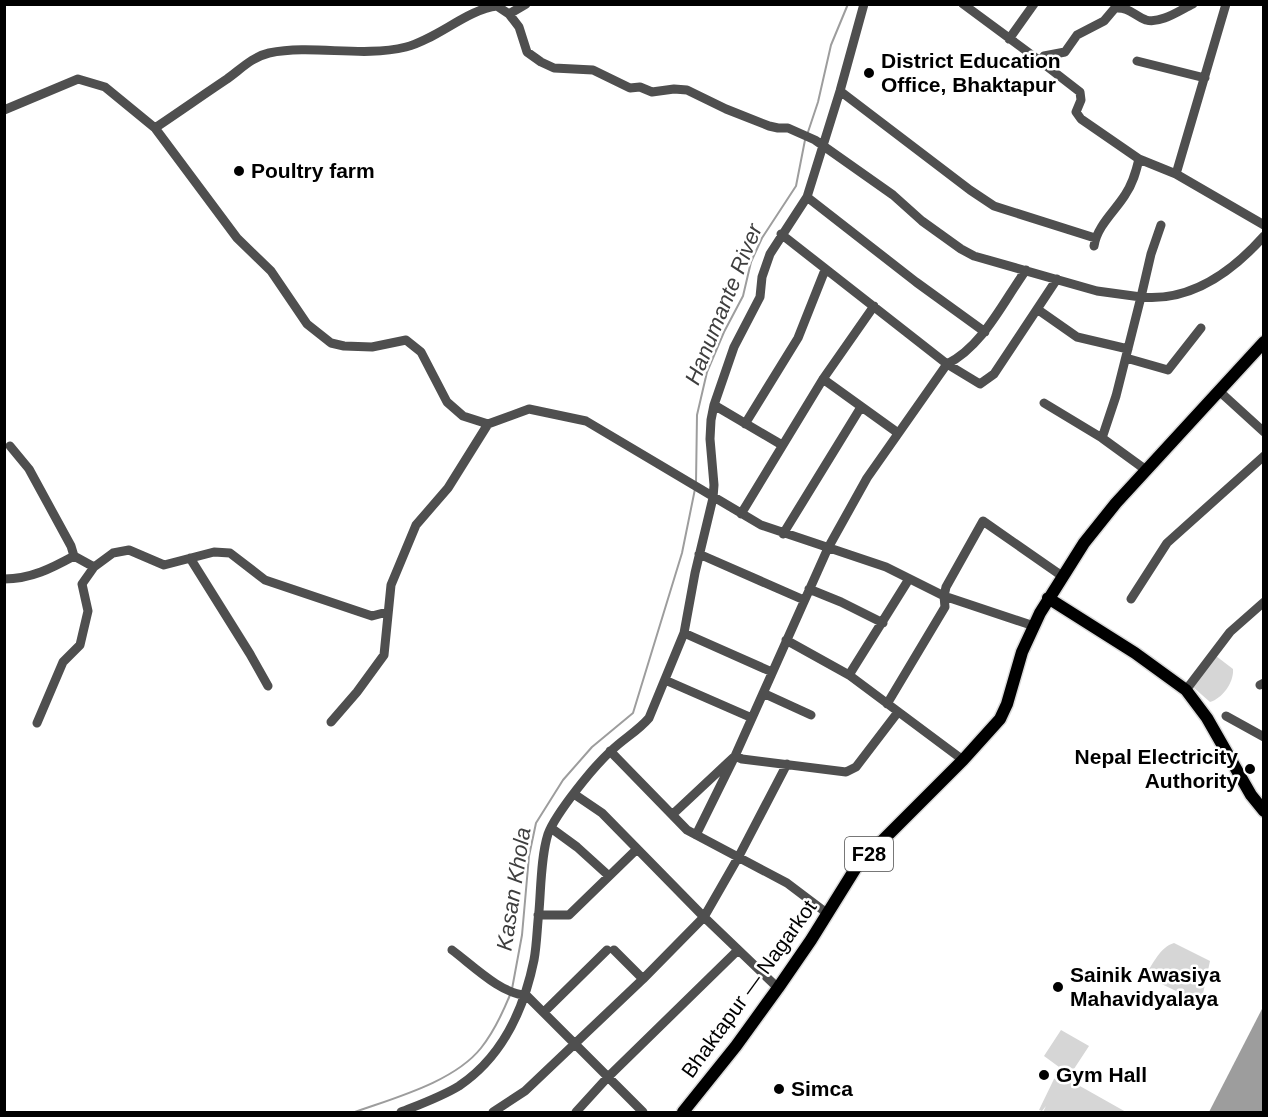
<svg xmlns="http://www.w3.org/2000/svg" width="1268" height="1117" font-family="Helvetica,sans-serif">
<style>
.green{fill:#d6d6d6}
.water{fill:#9d9d9d}
.lines{fill:none;stroke-linecap:round;stroke-linejoin:round}
.stream{stroke:#9d9d9d;stroke-width:2}
.major-casing{stroke:#dbdbdb;stroke-width:15}
.minor{stroke:#4f4f4f;stroke-width:9}
.major{stroke:#000;stroke-width:12}
.poi-dot{fill:#000;stroke:#fff;stroke-width:2}
.labels{text-anchor:middle;stroke-width:5;stroke-linejoin:round;paint-order:stroke}
.shield{fill:#fff;stroke:#4c4c4c;stroke-width:1.5}
.shield-label{font-size:20px;font-weight:bold;fill:#000}
.poi-label{font-size:21px;font-weight:bold;fill:#000;stroke:#fff;text-anchor:start}
.street-label{font-size:21px;fill:#000;stroke:#fff}
.water-label{font-size:22px;font-style:italic;fill:#3e3e3e;stroke:#fff}
</style>
<rect width="100%" height="100%" fill="#fff"/>
<path class="green" d="M1216,656L1233,669C1234,682 1223,698 1210,702L1193,687Z
M1174,943L1210,961L1201,1003L1145,976C1153,964 1160,947 1174,943Z
M1061,1030L1089,1046L1070,1075L1044,1056Z
M1058,1077L1071,1081L1126,1112H1059L1055,1111L1057,1112H1043L1046,1106L1042,1111L1039,1110L1054,1079Z"/>
<path class="water" d="M1263,1007V1112H1209Z"/>
<g class="lines">
<path class="stream" d="M807,135L818,102L831,45L848,4
M696,483L697,415L707,372L724,332L743,296L751,262L762,238L796,186L805,140
M512,989L522,935L529,856L536,823L563,780L592,747L633,713L682,553L695,489
M355,1112C394,1098 454,1082 481,1048C493,1033 503,1012 510,995"/>
<defs>
<path id="major" d="M1048,598L1135,653L1186,690L1207,718L1251,795L1264,811
M683,1112L736,1046L778,988L811,940L857,866L963,760L1000,719L1007,704L1022,652L1040,613L1084,543L1116,503L1264,342"/>
</defs>
<use href="#major" class="major-casing"/>
<path class="minor" d="M963,4L1040,61
M1193,4C1180,10 1161,24 1146,20C1133,15 1130,7 1115,8L1104,21L1077,35L1065,52L1044,56L1040,61L1080,92L1081,100L1076,112L1081,119L1139,159L1176,174L1264,225
M509,14L519,27L527,52L541,62L554,68L593,70L630,88L640,87L652,92L674,89L687,90L726,109L769,126L778,128H788L815,140L893,195L922,221L961,249L974,256L1097,291L1141,297L1116,396L1102,438
M1009,39L1034,4
M1137,61L1205,78
M840,91L970,190L994,206L1095,238
M4,110L78,79L105,87L155,128L237,238L271,271L307,324L331,343L344,346L372,347L406,340L421,352L447,402L463,416L488,424
M155,128C179,112 203,95 227,79C241,69 252,57 269,53C314,44 361,58 406,47C437,39 468,9 497,6L509,14L526,4
M1176,174L1226,4
M807,197L916,282L985,332
M1161,225L1151,254L1141,297C1191,302 1232,272 1264,236
M781,234L947,364L980,384L994,374L1057,279
M1094,246C1097,226 1115,211 1125,195C1133,183 1136,172 1139,159
M1037,309L1077,337L1128,349
M1126,358L1168,370L1201,328
M823,379L898,433
M1219,391L1264,432
M1044,403L1102,438L1146,470
M714,405L782,445
M745,424L798,338L825,270
M10,446L29,469L71,546L74,556L94,567
M741,514L823,379L874,306
M783,534L861,407
M699,554L804,600
M190,558L250,654L268,686
M4,579C31,579 52,568 74,556
M809,589L841,602L883,623
M1131,599L1167,543L1264,456
M684,633L772,672
M786,640L849,675L963,760
M849,675L909,579
M665,680L752,718
M1260,685L1264,683
M1186,690L1230,632L1264,602
M763,693L811,715
M887,704L945,607L944,596L946,587L983,521L1062,576
M1226,716L1264,737
M331,722L357,692L384,655L391,585L416,525L448,488L488,424L529,409L586,421L761,525L886,567L944,596L1034,626
M37,723L63,662L80,645L88,611L82,584L94,567L113,553L129,550L164,565L214,552L230,553L265,580L372,616L387,612
M610,751L687,830L787,883L828,914
M574,794L602,813L704,917L778,988
M673,814L735,756L742,759L846,772L856,767L898,712
M551,828L577,847L609,876
M696,835L735,756L828,548L867,478L947,364C983,346 1003,302 1026,270
M538,915H569L637,849
M452,950C471,964 502,995 526,995L643,1112
M614,950L643,979
M544,1012L607,950
M401,1112C421,1104 441,1097 459,1086C502,1057 524,1009 534,960C537,944 537,927 539,911C541,887 541,856 548,834C556,813 594,766 611,751C623,739 638,731 649,718L684,633L695,573L713,498L714,485L710,439L711,420L714,405L734,347L760,297L762,277L770,254L807,197L840,91L864,4
M493,1112L525,1091L643,979L704,917L739,856L787,764
M576,1112L607,1078L738,950"/>
<use href="#major" class="major"/>
</g>
<g class="poi-dot">
<circle cx="869" cy="73" r="6"/>
<circle cx="239" cy="171" r="6"/>
<circle cx="1250" cy="769" r="6"/>
<circle cx="1058" cy="987" r="6"/>
<circle cx="1044" cy="1075" r="6"/>
<circle cx="779" cy="1089" r="6"/>
</g>
<g class="labels">
<rect class="shield" x="845" y="837" width="48" height="34" rx="4.5"/>
<g class="shield-label">
<text x="869" y="861">F28</text>
</g>
<g class="poi-label">
<text x="881" y="68">District Education<tspan x="881" dy="24">Office, Bhaktapur</tspan></text>
<text x="251" y="178">Poultry farm</text>
<text x="1238" y="764" text-anchor="end">Nepal Electricity<tspan x="1238" dy="24">Authority</tspan></text>
<text x="1070" y="982">Sainik Awasiya<tspan x="1070" dy="24">Mahavidyalaya</tspan></text>
<text x="1056" y="1082">Gym Hall</text>
<text x="791" y="1096">Simca</text>
</g>
<g class="street-label">
<text transform="translate(749 989) rotate(-54)" y="7">Bhaktapur — Nagarkot</text>
</g>
<g class="water-label">
<text transform="translate(723 304) rotate(-68)" y="8">Hanumante River</text>
<text transform="translate(513 889) rotate(-81)" y="8">Kasan Khola</text>
</g>
</g>
<rect width="1268" height="1117" fill="none" stroke="#000000" stroke-width="12"/>
</svg>
